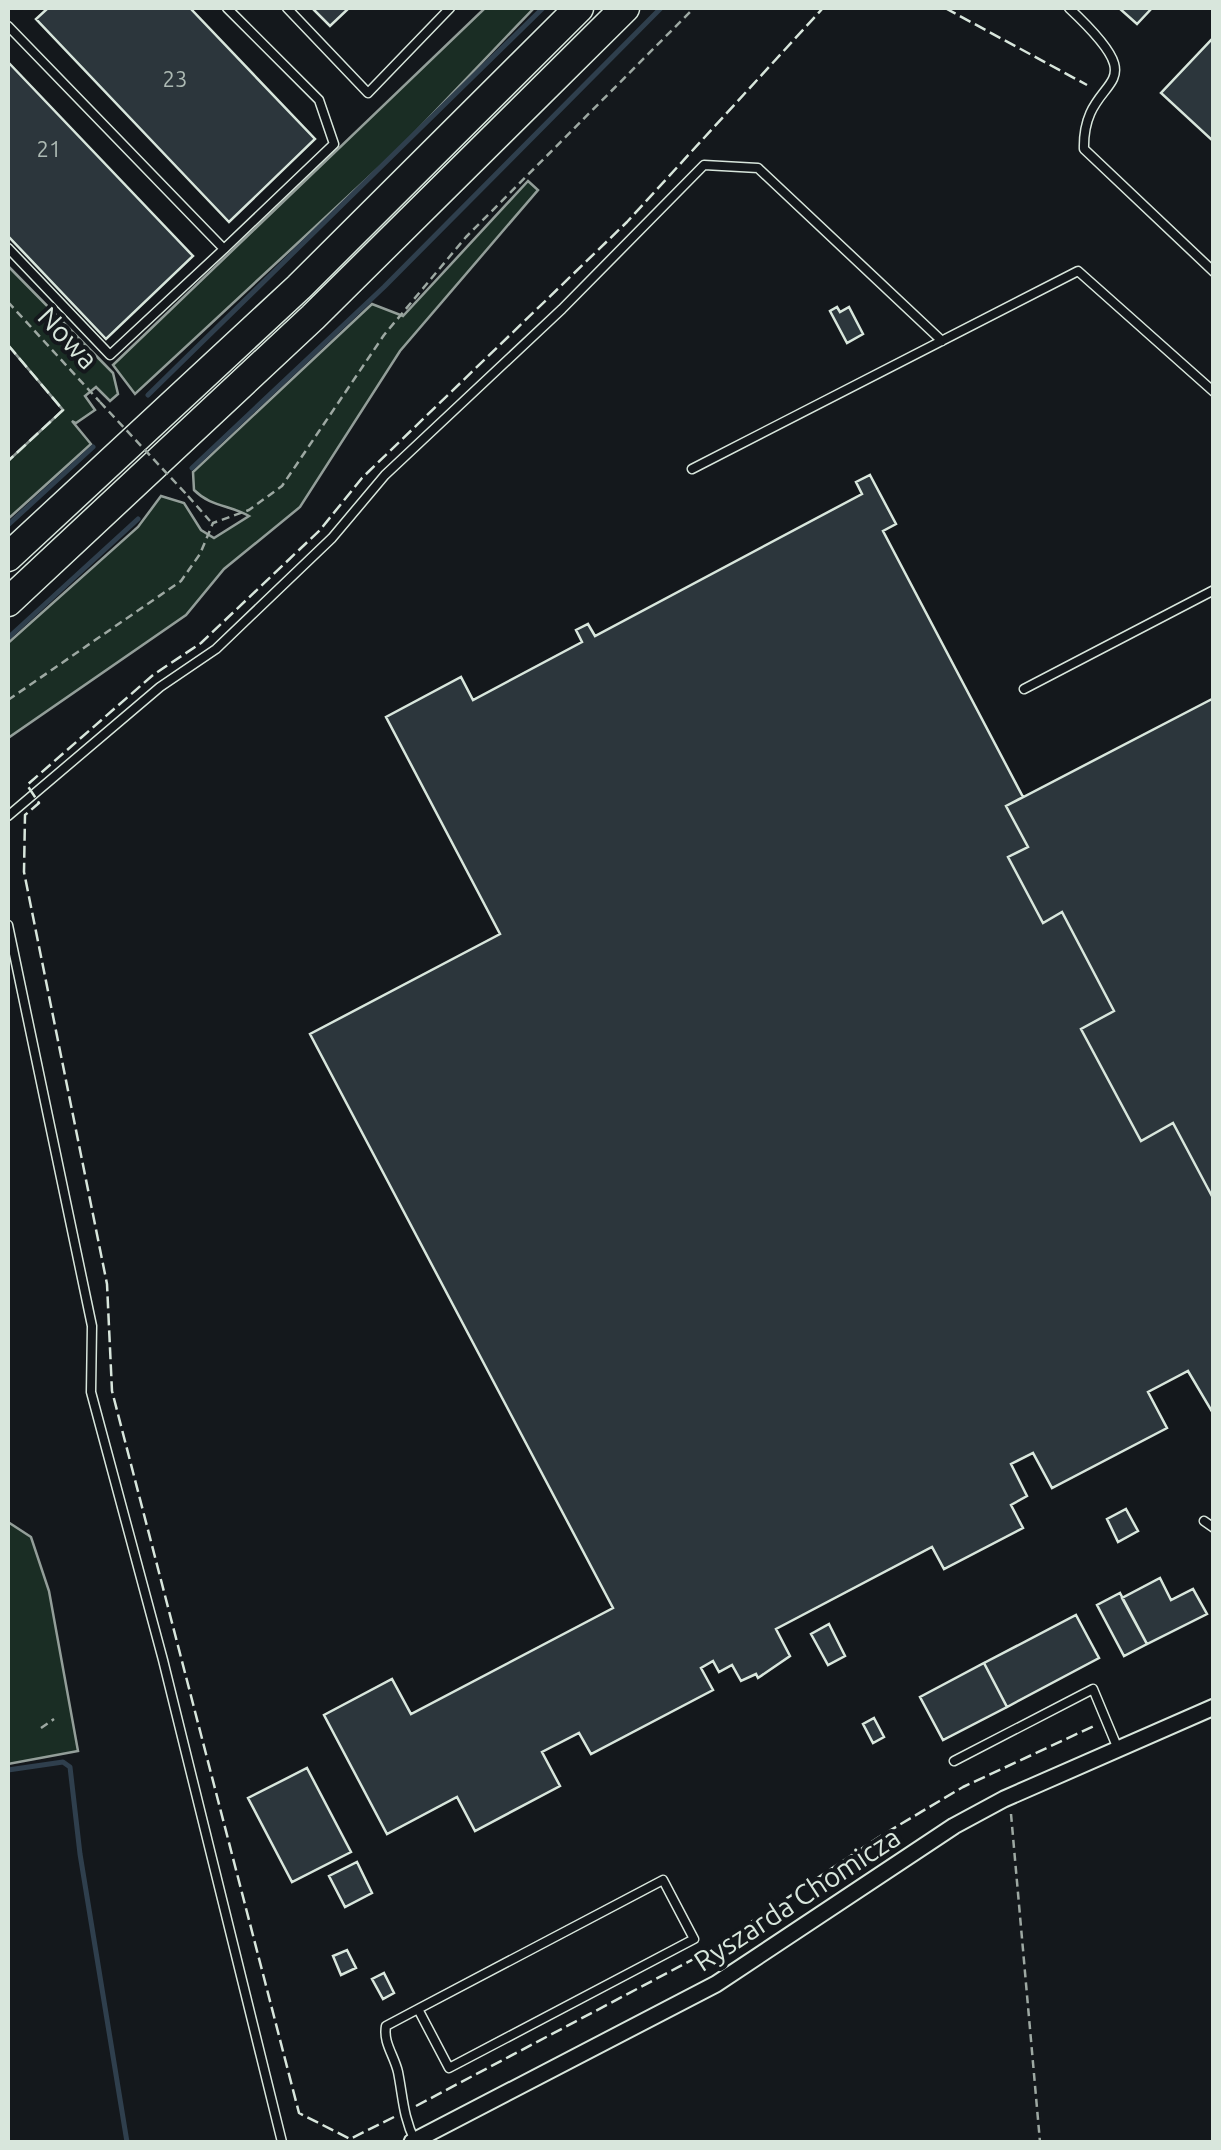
<svg xmlns="http://www.w3.org/2000/svg" width="1221" height="2150" font-family="Ubuntu,sans-serif">
<style>
.green{fill:#1a2d24;stroke:#939e99;stroke-width:2.5}
.lines{fill:none;stroke-linecap:round;stroke-linejoin:round}
.stream{stroke:#2f3f4d;stroke-width:5}
.building{fill:#2c363c;stroke:#d8e6dc;stroke-width:2.5}
.lane-casing{stroke:#d8e6dc;stroke-width:11}
.street-casing{stroke:#d8e6dc;stroke-width:19}
.highway-casing{stroke:#d8e6dc;stroke-width:31}
.path{stroke:#9da8a2;stroke-width:2.5;stroke-dasharray:8 5;stroke-linecap:butt}
.lane{stroke:#14181c;stroke-width:8}
.street{stroke:#14181c;stroke-width:15}
.highway{stroke:#14181c;stroke-width:28}
.path-bridge{stroke:#9da8a2;stroke-width:2.5;stroke-dasharray:8 5;stroke-linecap:butt}
.fence{stroke:#d8e6dc;stroke-width:2.5;stroke-dasharray:12 5;stroke-linecap:butt}
.labels{text-anchor:middle;stroke-width:8;stroke-linejoin:round;paint-order:stroke}
.number-label{font-size:22px;fill:#adbab4}
.street-label{font-size:28px;fill:#d8e6dc;stroke:#14181c}
</style>
<rect width="100%" height="100%" fill="#14181c"/>
<path class="green" d="M485,8H534L399,149L135,394L113,365Z
M528,181L538,190L400,351L300,507L224,569L186,615L8,738V643L138,527L161,496L184,503L201,530L214,538L249,516C230,505 211,507 194,490L193,472L372,304L403,316Z
M8,266L113,373L118,394L110,401L96,387L85,396L95,410L76,423L72,421L91,444L8,519V461L63,410L8,345Z
M8,1522L31,1537L49,1591L78,1751L8,1764Z"/>
<g class="lines">
<path class="stream" d="M148,395L543,8
M192,468L384,287L661,8
M8,525L93,447
M8,638L138,519
M8,1770L63,1762L70,1767L80,1854L127,2142"/>
</g>
<path class="building" d="M48,8H190L315,139L229,222L36,19Z
M312,8H349L330,26Z
M1119,8H1152L1137,24Z
M1214,37V142L1161,93Z
M8,62L193,256L106,339L8,236Z
M837,307L840,312L849,307L863,334L847,343L830,311Z
M870,475L896,524L883,531L1023,797L1006,806L1028,847L1008,857L1043,923L1062,912L1114,1011L1081,1029L1141,1141L1173,1123L1214,1200V1415L1188,1371L1148,1392L1167,1428L1052,1488L1033,1453L1011,1464L1027,1496L1011,1505L1023,1528L944,1569L932,1547L776,1629L790,1656L758,1678L756,1674L741,1681L732,1665L719,1672L713,1661L701,1668L713,1690L591,1754L579,1733L542,1752L560,1786L475,1831L457,1797L387,1834L324,1715L392,1679L411,1714L613,1608L310,1034L500,934L386,717L461,677L473,700L582,642L576,630L588,624L595,636L862,494L856,482Z
M1214,698V1200L1173,1123L1141,1141L1081,1029L1114,1011L1062,912L1043,923L1008,857L1028,847L1006,806Z
M1126,1509L1138,1531L1118,1542L1107,1519Z
M1160,1578L1171,1600L1193,1589L1207,1614L1147,1644L1122,1598Z
M1120,1593L1147,1644L1124,1656L1097,1605Z
M1076,1615L1099,1658L1007,1707L984,1663Z
M829,1624L845,1656L828,1665L811,1634Z
M984,1663L1007,1707L943,1740L920,1697Z
M874,1718L884,1737L873,1743L863,1724Z
M307,1768L351,1852L292,1882L248,1798Z
M357,1862L372,1893L345,1907L329,1876Z
M347,1950L356,1968L341,1975L333,1956Z
M384,1973L394,1993L383,1999L372,1979Z"/>
<g class="lines">
<defs>
<path id="lane" d="M287,8L368,93L450,8
M1069,8C1164,97 1082,69 1084,149L1214,272
M8,26L224,249L334,144L319,100L227,8
M8,248L110,355L224,249
M692,469L1078,271L1214,392
M1024,689L1214,590
M8,816L160,687L216,649L332,538L385,475L562,309L704,165L758,168L942,341
M8,925L92,1326L91,1392L163,1660L282,2142
M1204,1521L1214,1528
M954,1761L1093,1689L1118,1749
M415,2141C403,2117 403,2097 398,2072C394,2055 383,2043 386,2026L418,2009L663,1880L694,1939L449,2068L418,2009"/>
<path id="street" d="M412,2142L716,1984L954,1826L1004,1799L1214,1707"/>
<path id="highway" d="M8,557L299,287L579,8
M8,602L313,317L625,8"/>
</defs>
<use href="#lane" class="lane-casing"/>
<use href="#street" class="street-casing"/>
<use href="#highway" class="highway-casing"/>
<path class="path" d="M8,302L100,402
M188,496L210,521
M8,700L181,581L200,554L213,523L249,510L282,486L384,335L466,237L694,8
M41,1728L54,1719
M1011,1814L1040,2142"/>
<use href="#lane" class="lane"/>
<use href="#street" class="street"/>
<use href="#highway" class="highway"/>
<path class="path-bridge" d="M100,402L188,496"/>
<path class="fence" d="M945,8L1087,85
M8,345L63,410L8,461
M416,2106L703,1954L879,1837L963,1787L1096,1725
M394,2117L350,2139L299,2113L112,1391L107,1284L24,872L25,815L39,803L27,785L153,675L201,643L320,530L362,478L627,222L823,8"/>
</g>
<g class="labels">
<g class="number-label">
<text x="175" y="87">23</text>
<text x="49" y="157">21</text>
</g>
<g class="street-label">
<text transform="translate(68 338) rotate(47)" y="10">Nowa</text>
<text transform="translate(797 1899) rotate(-33)" y="10">Ryszarda Chomicza</text>
</g>
</g>
<rect width="1221" height="2150" fill="none" stroke="#d8e6dc" stroke-width="20"/>
</svg>
